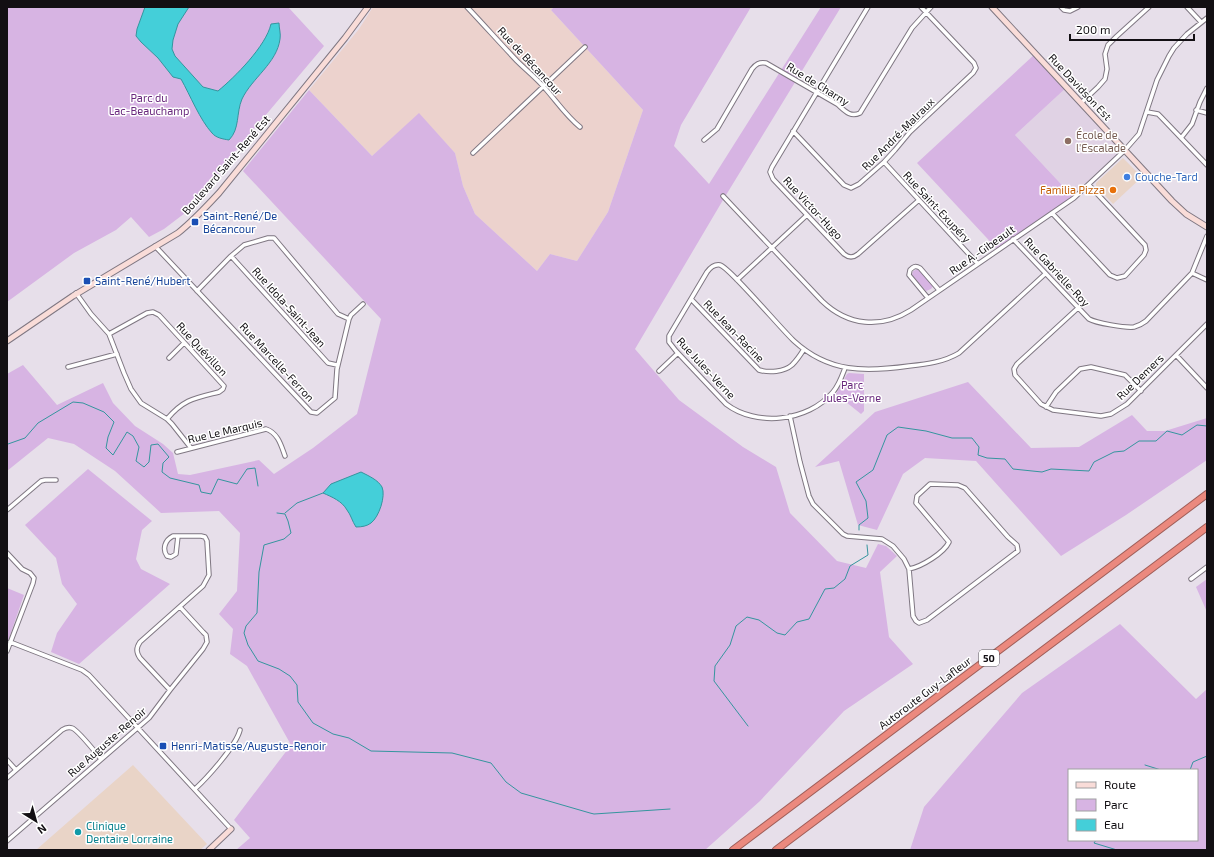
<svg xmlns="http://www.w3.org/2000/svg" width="1214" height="857" font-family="'Exo 2',sans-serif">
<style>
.commercial{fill:#e9d4c7}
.industrial{fill:#ecd2cd}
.built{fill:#e0d2e4}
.green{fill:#d7b4e3;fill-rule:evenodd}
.water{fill:#44cfd9;stroke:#35959e}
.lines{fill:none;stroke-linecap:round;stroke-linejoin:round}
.stream{stroke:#35959e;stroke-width:1}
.street-casing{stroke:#7f7782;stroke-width:5.5}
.secondary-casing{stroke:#7f7782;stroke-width:7}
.highway-casing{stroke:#9f5e59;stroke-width:8}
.street{stroke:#fff;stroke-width:3.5}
.secondary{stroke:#f9dcd8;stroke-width:5}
.highway{stroke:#eb897e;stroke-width:6}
.education-dot{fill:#8d6e63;stroke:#fff;stroke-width:1.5}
.shop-dot{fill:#3f7fe0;stroke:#fff;stroke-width:1.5}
.food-dot{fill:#e8710a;stroke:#fff;stroke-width:1.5}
.transit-dot{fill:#1a4fb4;stroke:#fff;stroke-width:1.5}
.culture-dot{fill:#0f9aa8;stroke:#fff;stroke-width:1.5}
.labels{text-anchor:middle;stroke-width:3;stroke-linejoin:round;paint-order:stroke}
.shield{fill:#fff;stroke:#59575a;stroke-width:1}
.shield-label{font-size:10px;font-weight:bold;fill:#120f13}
.street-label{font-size:11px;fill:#120f13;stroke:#fff}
.park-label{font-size:11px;fill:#69287d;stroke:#fff}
.education-label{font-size:11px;fill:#785e54;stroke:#fff;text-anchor:start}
.shop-label{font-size:11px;fill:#366cbe;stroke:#fff;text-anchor:start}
.food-label{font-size:11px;fill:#c56008;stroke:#fff;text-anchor:end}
.transit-label{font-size:11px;fill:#164399;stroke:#fff;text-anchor:start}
.culture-label{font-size:11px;fill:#0d838f;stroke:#fff;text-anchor:start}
</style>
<rect width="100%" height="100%" fill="#e7dfea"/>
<path class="commercial" d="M1123,158L1142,177L1113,204L1096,186V183Z
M133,765L207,844L200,850H36Z"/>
<path class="industrial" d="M373,7H554L551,10L643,110L608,212L577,261L550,254L537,271L475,214L463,186L455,153L419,114L372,156L309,90L359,29Z"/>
<path class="built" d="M1067,87L1125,150L1074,198L1015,135Z"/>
<path class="green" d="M7,7H290L289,8L324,46L232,155L209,187L189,210L164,229L149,237L131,217L116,230L74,253L7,302Z
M554,7H751L681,125L674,146L709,184L821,7H841L723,200L635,349L679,400L743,447L776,467L790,513L837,561L866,568L878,544L886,546L897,556L880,572L889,637L913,664L844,711L760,801L705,850H236L250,838L234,820L291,745L247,666L230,654L233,629L219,614L237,591L240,533L219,511L161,513L115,471L74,444L48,438L7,471V374L23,365L57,405L103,383L113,403L135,426L163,444L173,453L178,474L190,475L259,460L274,474L313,448L357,414L381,319L243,171L309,90L372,156L419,113L455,153L463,186L475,214L537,271L550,254L577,261L608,212L643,110L551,10Z
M1035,54L1067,87L1015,135L1074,198L998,250L917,163Z
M918,269L920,270L933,286L931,289L926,291L912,275L913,271Z
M849,373L864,374V411L861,414L836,394L847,374Z
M968,382L1031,448L1079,447L1132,415L1147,431H1165L1207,418V460L1126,515L1061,556L976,461L925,458L903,474L877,530L858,525L839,461L815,467L875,412Z
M88,469L152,521L142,530L136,559L141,569L170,584L79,664L51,652L57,633L77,604L62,584L56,558L25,525Z
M1207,579V612L1196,587Z
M7,588L24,595L7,644Z
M1120,624L1196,699L1207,689V850H910L924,807L1022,693ZM1069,770H1197V840H1069Z"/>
<path class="water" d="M145,7H189L178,24L173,40L172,49L175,56L203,87L218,91C235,77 266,46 271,24L279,23C279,28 281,34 280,39C277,63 252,78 242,99C236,113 240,129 229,140C223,139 216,138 212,133C200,120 190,95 181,79L173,77L158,58L141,42L136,36L137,29Z
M361,472C369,476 378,480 382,487C386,496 379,517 371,523C367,526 362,527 356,527C352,521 351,515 347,510C342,501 332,497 323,493L331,484Z"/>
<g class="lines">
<path class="stream" d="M7,445L8,444L25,438L38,423L73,402L83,403L104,412L114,422L108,437L106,448L113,455L127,432L133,436L139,447L136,461L144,467L149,462L151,445L158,444L169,457L163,463L162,472L170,478L199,485L201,492L211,494L218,479L237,484L247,469L255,468L258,486
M277,513L285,514L288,521L291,533L284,539L264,545L259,572L257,613L246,626L244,633L248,645L258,661L279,669L290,676L297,685L298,702L313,723L333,734L349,738L371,751L452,753L491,763L506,782L521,793L590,813L594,814L670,809
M285,513L297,503L323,493
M859,530V525L868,518L866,501L856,482L873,470L887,435L898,427L926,431L952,438H972L979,447L978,455L987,458L1005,459L1013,469L1042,472L1051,469L1089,471L1094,462L1114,452L1124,451L1139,441H1156L1167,431L1182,435L1197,425L1207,426
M748,726L714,681L715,666L730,645L736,626L747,617L759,620L777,633L785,635L797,622L809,619L825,589L834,588L845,579L850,566L868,555L867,545
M1145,765L1161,770
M1190,770L1193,762L1207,756
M1096,840L1094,843L1117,850"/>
<defs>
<path id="street" d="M467,7C484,25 500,43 517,61C525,69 535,77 543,86C555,99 566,116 580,127
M868,7L772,167L770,172L773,179L844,254C849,258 853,258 858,254L919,200
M1061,7L1064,10L1070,11L1078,7
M1187,7L1201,22
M1081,103L1098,87L1105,79L1107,69L1105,54L1108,45L1117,36L1149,7
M1196,110L1207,113
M1147,112L1158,114L1161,117L1207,165
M793,131L844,185L851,188L859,184L884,162L895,150L910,132L973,73L976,68L974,63L921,7
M1181,138L1192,124L1200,102L1207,88
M704,140L717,129L752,69C756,64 759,62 766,63L837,104C844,110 850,118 860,113L912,28L931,7
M473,153L585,47
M884,162L978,264
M723,196L822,301C848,326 881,329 911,310L1074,198L1125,150L1139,134L1157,80L1169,56L1174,48L1187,34L1207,18
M1052,213L1110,275L1117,278L1125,276L1144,255L1146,250L1145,245L1089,185
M1013,239L1089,319C1096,323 1125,328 1134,327C1138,326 1142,324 1146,321L1192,273L1207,236
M155,246L311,412L317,413L335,398L337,369L349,319L351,315L363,304
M231,256L328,363L337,365
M1192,273L1207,280
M737,280L807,215
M197,291L231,256L244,245L268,238H274L338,314L349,319
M76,293L91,314L109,334L124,373L131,389L141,403L167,419L172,424L191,448
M928,298L909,275L910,270C913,267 915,265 920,268L939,290
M691,299L759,370C769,373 784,372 792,365C797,360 801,354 804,349
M1078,308L1017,364L1014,369L1015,375L1041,404L1053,410L1101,416L1111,414L1127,404L1207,324
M109,334L147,313L153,312L159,315L224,386L223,389L219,392C195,398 184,399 167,419
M1176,355L1207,388
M169,358L184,343
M68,367L117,354
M845,368C842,376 839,385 833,392C808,422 756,427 726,404L676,351L669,342V336L707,272C710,268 714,264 720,265C729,267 782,330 794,341C829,373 865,372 909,366C927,364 944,362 959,353L1045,274
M659,371L678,353
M1046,407L1056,392L1080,369L1091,367L1125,375L1141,391
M790,416L800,462L809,496L813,504L843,534L847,536L882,539L893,546L904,559L909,569L913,616L916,621L919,623L927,620L1018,551L1017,545L1008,537L965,488L958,485L930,484L917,496L916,503L949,542C944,553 921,567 909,569
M177,452L266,429C278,433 281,445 285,456
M7,510L41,481L45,480H56
M7,553L22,569L30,573L34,578L33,583L7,651
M1191,579L1207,567
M10,642L82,670L89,675L231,829
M170,690L140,658C136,652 136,648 140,642L203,586L209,575L207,541L205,537L201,536H173C165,540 162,549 167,556L171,557L176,554L178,536
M7,760L16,770
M7,778L62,730C65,728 69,727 72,728C78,730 96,753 101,759
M195,789C207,778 236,746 240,730
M7,841L149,718L170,690L203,649L207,642L206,635L203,632L180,607"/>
<path id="secondary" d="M992,7L1172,201L1186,214L1207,227
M7,341L73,296L178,233C193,221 206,207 219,193L345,38L368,7
M209,850L231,829"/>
<path id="highway" d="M733,850L1207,494
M776,850L1207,527"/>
</defs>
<use href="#street" class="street-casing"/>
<use href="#secondary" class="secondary-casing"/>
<use href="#highway" class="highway-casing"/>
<use href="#street" class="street"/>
<use href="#secondary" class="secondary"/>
<use href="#highway" class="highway"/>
</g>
<circle class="education-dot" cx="1068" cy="141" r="4"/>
<circle class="shop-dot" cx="1127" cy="177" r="4"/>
<circle class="food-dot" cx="1113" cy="190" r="4"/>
<g class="transit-dot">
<rect x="191" y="218" width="8" height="8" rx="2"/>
<rect x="83" y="277" width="8" height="8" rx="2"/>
<rect x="159" y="742" width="8" height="8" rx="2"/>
</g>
<circle class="culture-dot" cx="78" cy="832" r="4"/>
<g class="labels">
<rect class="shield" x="979" y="650" width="20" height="16" rx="3"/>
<g class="shield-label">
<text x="989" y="662">50</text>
</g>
<g class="street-label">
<text transform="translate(530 61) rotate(47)" y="4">Rue de Bécancour</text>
<text transform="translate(818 84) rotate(32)" y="4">Rue de Charny</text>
<text transform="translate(1080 87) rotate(47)" y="4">Rue Davidson Est</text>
<text transform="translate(898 134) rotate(-45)" y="4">Rue André-Malraux</text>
<text transform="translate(226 165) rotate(-49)" y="4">Boulevard Saint-René Est</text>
<text transform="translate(937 207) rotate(47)" y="4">Rue Saint-Exupéry</text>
<text transform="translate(813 208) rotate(47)" y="4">Rue Victor-Hugo</text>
<text transform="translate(982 250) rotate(-35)" y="4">Rue A.-Gibeault</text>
<text transform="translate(1057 272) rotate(47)" y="4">Rue Gabrielle-Roy</text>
<text transform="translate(289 307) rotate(48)" y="4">Rue Idola-Saint-Jean</text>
<text transform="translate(734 331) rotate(46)" y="4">Rue Jean-Racine</text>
<text transform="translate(202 349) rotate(47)" y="4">Rue Quévillon</text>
<text transform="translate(277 362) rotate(47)" y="4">Rue Marcelle-Ferron</text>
<text transform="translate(706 368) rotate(47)" y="4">Rue Jules-Verne</text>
<text transform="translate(1140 377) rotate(-44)" y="4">Rue Demers</text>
<text transform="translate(225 431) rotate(-13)" y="4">Rue Le Marquis</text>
<text transform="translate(925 693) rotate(-37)" y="4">Autoroute Guy-Lafleur</text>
<text transform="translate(107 742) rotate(-41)" y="4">Rue Auguste-Renoir</text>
</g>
<g class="park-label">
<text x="149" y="102">Parc du<tspan x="149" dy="13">Lac-Beauchamp</tspan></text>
<text x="852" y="389">Parc<tspan x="852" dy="13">Jules-Verne</tspan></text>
</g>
<g class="education-label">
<text x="1076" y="139">École de<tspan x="1076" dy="13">l'Escalade</tspan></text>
</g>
<g class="shop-label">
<text x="1135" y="181">Couche-Tard</text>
</g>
<g class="food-label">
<text x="1105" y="194">Familia Pizza</text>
</g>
<g class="transit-label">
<text x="203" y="220">Saint-René/De<tspan x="203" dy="13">Bécancour</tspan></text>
<text x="95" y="285">Saint-René/Hubert</text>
<text x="171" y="750">Henri-Matisse/Auguste-Renoir</text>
</g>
<g class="culture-label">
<text x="86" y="830">Clinique<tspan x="86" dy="13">Dentaire Lorraine</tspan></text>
</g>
</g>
<rect width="1214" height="857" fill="none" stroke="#120f13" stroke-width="16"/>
<rect x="1068" y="769" width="130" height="72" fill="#ffffff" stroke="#a09fa1"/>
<rect x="1076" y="782" width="20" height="6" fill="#f9dcd8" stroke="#a09fa1"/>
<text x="1104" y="789" font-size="12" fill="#120f13">Route</text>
<rect x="1076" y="799" width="20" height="12" fill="#d7b4e3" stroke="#a09fa1"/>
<text x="1104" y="809" font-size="12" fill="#120f13">Parc</text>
<rect x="1076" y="819" width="20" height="12" fill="#44cfd9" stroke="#a09fa1"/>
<text x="1104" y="829" font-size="12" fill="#120f13">Eau</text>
<g transform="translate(36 821) rotate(143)" stroke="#ffffff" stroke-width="3" paint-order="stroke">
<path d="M0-3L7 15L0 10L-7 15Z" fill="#120f13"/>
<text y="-6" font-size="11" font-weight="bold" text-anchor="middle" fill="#120f13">N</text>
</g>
<path d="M1070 34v6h124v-6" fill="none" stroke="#120f13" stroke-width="2"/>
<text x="1076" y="34" font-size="12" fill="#120f13" stroke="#ffffff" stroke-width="3" paint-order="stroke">200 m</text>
</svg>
